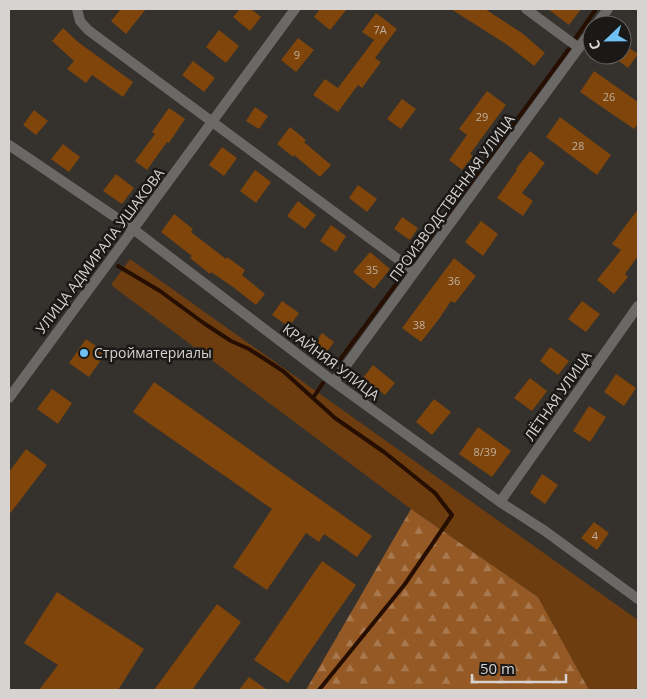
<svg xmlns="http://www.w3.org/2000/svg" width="647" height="699" font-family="'Open Sans',sans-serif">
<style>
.grass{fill:#6d3d10}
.forest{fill:url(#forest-firs)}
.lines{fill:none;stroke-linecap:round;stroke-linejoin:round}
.stream{stroke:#260e00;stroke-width:4}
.building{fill:#7f450b}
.street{stroke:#6b6967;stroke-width:10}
.poi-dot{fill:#70c1f4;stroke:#1b1918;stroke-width:2}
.labels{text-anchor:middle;stroke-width:5;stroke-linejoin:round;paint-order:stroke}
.number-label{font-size:11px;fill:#c0b0a0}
.street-label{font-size:14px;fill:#d6d3d1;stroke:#1b1918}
.poi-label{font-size:14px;fill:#d6d3d1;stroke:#1b1918;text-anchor:start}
</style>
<defs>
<pattern id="forest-firs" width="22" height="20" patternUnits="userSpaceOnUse" patternTransform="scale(1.25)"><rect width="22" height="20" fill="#955925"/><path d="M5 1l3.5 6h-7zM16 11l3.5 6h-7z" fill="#a8784e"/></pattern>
</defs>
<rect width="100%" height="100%" fill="#35312d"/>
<path class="grass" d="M130,259L638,620V688L631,690H589L538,597L411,509L111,285Z"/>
<path class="forest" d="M411,509L538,597L589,690H306Z"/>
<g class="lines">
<path class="stream" d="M575,39L596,9
M413,261L571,46
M118,266L160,291L205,324L231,341L249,349L283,371L335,418L384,452L435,493L452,515L405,584L319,690
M336,365L405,272
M313,398L323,383"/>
</g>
<path class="building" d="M121,9H146L126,34L111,21Z
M240,9H251L261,17L250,31L233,17Z
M320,9H347L330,30L314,17Z
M451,9H485L522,33L545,53L534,66L509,46Z
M548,9H581L569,25Z
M376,13L397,29L375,58L381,62L362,88L358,85L338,112L313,95L325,79L338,88L374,40L362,32Z
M63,28L78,42L133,82L123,97L92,75L86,83L67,69L74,61L52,41Z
M219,30L239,46L226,63L206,47Z
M298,38L314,50L296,72L281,60Z
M622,43L638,54L628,68L611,55H622Z
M193,61L215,78L204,92L182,75Z
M594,71L638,102V124L634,129L580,92Z
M487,91L506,105L470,154L473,156L462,170L449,160L467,135L459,129Z
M402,99L416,109L401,129L387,119Z
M255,107L268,116L259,129L246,121Z
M169,108L185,119L169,143L167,142L147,170L135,161L155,134L152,132Z
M34,110L48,121L36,135L23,125Z
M560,117L611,155L597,175L546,137Z
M290,127L306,140L304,142L331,165L320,177L294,155L293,157L277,144Z
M63,144L80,157L69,172L51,159Z
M222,147L237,158L224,176L209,165Z
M530,151L545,163L522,193L533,201L523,216L497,198L517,170L516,169Z
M255,170L271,182L256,203L240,191Z
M116,174L134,188L122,204L103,191Z
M358,185L377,199L367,212L349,198Z
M298,201L316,215L305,229L287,216Z
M638,209V256L625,274L628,277L614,294L597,280L621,250L612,244Z
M174,214L193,229L191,232L226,259L227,257L245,270L242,275L265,294L256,305L233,287L211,272L210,274L190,258L192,256L161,232Z
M402,217L418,228L410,240L394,229Z
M481,221L498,234L483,256L465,242Z
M331,225L346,236L336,252L320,241Z
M370,252L390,269L374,289L353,272Z
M454,258L476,276L455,303L451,301L439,319L421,342L402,328Z
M282,301L299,313L289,327L272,315Z
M582,301L600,314L586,332L568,319Z
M322,333L334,342L322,359L310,351Z
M86,339L106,353L89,377L69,363Z
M550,347L569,361L558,375L540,361Z
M373,365L395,383L385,395L363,378Z
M616,374L636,388L624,406L604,392Z
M530,378L547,391L532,411L514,398Z
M154,382L372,536L357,557L324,534L319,542L306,533L267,590L233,567L272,509L133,412Z
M52,389L72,403L58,424L37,409Z
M434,399L451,412L432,435L416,422Z
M589,406L606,417L590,442L573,431Z
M478,427L511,451L492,477L459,454Z
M26,449L47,465L9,515V472Z
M542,474L558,485L545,504L530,493Z
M594,522L609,533L597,550L581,538Z
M322,561L356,585L288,683L254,660Z
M57,592L144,649L118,690H39L58,665L24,643Z
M217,604L241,622L192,690H154Z
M249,677L267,690H239Z"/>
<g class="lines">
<path class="street" d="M77,9L80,21L88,30L414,271
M526,9L579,48
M596,25L608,9
M9,145L133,229L334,382L500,502L545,531L638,599
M334,382L592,30
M9,398L295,9
M500,502L638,306"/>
</g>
<circle class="poi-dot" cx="84" cy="353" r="5"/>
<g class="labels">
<g class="number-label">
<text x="380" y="34">7А</text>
<text x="297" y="59">9</text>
<text x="609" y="101">26</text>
<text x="482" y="121">29</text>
<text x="578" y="150">28</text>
<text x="372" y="274">35</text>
<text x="454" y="285">36</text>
<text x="419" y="329">38</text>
<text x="485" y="456">8/39</text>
<text x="595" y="540">4</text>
</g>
<g class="street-label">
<text transform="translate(452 198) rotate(-54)" y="5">ПРОИЗВОДСТВЕННАЯ УЛИЦА</text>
<text transform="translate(100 251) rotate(-53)" y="5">УЛИЦА АДМИРАЛА УШАКОВА</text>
<text transform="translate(331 362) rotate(37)" y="5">КРАЙНЯЯ УЛИЦА</text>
<text transform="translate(558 396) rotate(-55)" y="5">ЛЁТНАЯ УЛИЦА</text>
</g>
<g class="poi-label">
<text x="94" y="358">Стройматериалы</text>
</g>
</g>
<rect width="647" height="699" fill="none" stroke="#d6d3d1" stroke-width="20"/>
<g transform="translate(607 40) rotate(248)"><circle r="24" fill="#1b1918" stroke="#666362"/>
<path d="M0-4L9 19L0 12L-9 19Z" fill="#70c1f4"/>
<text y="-8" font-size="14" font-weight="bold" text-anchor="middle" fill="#d6d3d1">С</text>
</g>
<path d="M472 674v8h94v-8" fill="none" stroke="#d6d3d1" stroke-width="2.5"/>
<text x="480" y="674" font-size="15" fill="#d6d3d1" stroke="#1b1918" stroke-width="4" paint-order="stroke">50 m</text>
</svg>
